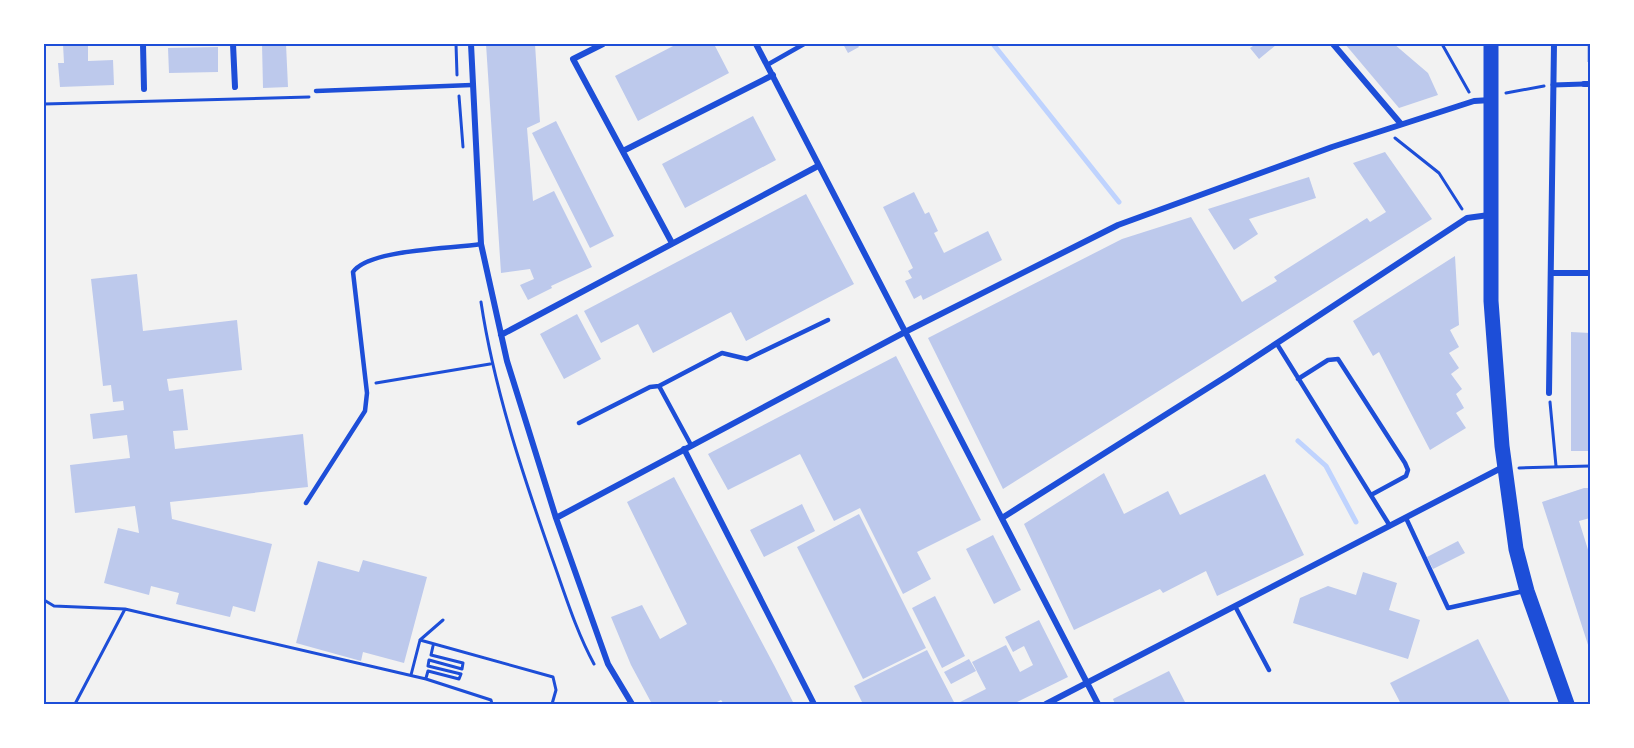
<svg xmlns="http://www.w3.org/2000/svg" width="1634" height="748" font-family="Inter,sans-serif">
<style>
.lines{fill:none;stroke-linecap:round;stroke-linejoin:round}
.stream{stroke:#bfd3fe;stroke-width:5}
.building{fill:#bdc9ec}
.path{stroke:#1d4ed8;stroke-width:3}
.service{stroke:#1d4ed8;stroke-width:4.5}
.pedestrian{stroke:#1d4ed8;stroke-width:5}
.minor{stroke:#1d4ed8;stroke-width:6}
.primary{stroke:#1d4ed8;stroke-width:15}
.neatline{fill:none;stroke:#1d4ed8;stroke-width:2}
</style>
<rect width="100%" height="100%" fill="#f2f2f2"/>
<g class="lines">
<path class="stream" d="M993,44L1119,202
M1298,441L1326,466L1356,522"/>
</g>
<path class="building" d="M63,44H88V61L113,60L114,85L60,87L58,63H64Z
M262,44H286L288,87L263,88Z
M486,44H535L540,122L527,128L533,201L554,191L592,267L551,286L552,288L528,300L520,285L534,279L530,269L501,273Z
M677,44H714L729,73L638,121L615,76Z
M843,44H857L859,47L848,53Z
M1256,44H1275L1276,45L1259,59L1250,48Z
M1345,44H1394L1428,73L1438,95L1399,108Z
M1587,44H1590V62H1587Z
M218,47V72L169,73L168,48Z
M753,116L776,160L685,208L662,164Z
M556,121L614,236L590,248L532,133Z
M1385,152L1432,219L1003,489L928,338L1122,239L1191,217L1242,302L1277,281L1274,277L1367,218L1370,222L1386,212L1353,163Z
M1309,177L1316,198L1249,219L1258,234L1234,250L1208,209Z
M914,192L925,214L929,212L938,231L934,233L944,253L988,231L1002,260L923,300L921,295L914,299L905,281L912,278L908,271L913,268L883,207Z
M806,194L854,284L746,341L731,312L653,353L638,324L601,343L584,311Z
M1455,256L1459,325L1450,330L1459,347L1449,353L1459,368L1451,374L1462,389L1456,394L1464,408L1456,413L1466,428L1430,450L1379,352L1373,356L1353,321Z
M137,274L143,331L237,320L242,370L167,379L169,391L183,389L188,430L173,431L175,449L303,434L308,487L170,502L172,519L272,544L255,612L233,606L230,617L176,604L179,593L151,586L149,595L104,583L118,528L139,533L135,506L75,513L70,465L130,458L127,435L93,439L90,414L124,410L123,401L113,402L111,385L103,386L91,279Z
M577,314L601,359L564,379L540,334Z
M1571,332L1590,333V451H1571Z
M896,356L981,520L917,552L931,579L903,594L860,508L834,521L800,454L728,490L708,454Z
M1104,473L1124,514L1168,491L1180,515L1265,474L1304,555L1217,596L1206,571L1163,593L1160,589L1074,630L1024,524Z
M674,477L774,665L794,704H724L721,700L713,704H652L631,665L611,617L642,605L660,639L687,624L627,502Z
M1584,488H1590V518L1579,521L1590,556V651L1542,502Z
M802,504L815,531L764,557L750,530Z
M859,514L926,648L863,679L797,547Z
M993,535L1021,590L994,604L966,549Z
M1458,541L1465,553L1433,569L1427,557Z
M363,560L427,577L404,663L363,652L361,661L296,643L318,561L359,572Z
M1363,572L1397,583L1389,610L1420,620L1408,659L1293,623L1300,598L1328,586L1356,595Z
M935,596L965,656L942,668L912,608Z
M1039,620L1068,677L1013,704H961L960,702L986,689L972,662L1006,645L1020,672L1033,665L1024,646L1013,652L1005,637Z
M1478,639L1511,704H1401L1390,683Z
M927,650L955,704H863L854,686Z
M969,659L976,671L951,684L944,672Z
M1169,671L1186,704H1115L1113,699Z"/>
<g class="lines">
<path class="path" d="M456,44L457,75
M1442,44L1469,92
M1506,93L1544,86
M459,96L463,147
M44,104L309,97
M1395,138L1439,173L1462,209
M481,302C494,389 523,475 552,558C565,594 576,631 594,664
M376,383L490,364
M1550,402L1556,466
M1519,468L1590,466
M44,600L54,606L125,609L426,679L491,700L492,704
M443,620L420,640L553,677L556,690L552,704
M411,675L420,640
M426,678L428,671L459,679L461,674L428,666L429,660L462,669L463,663L431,655L433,646
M75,704L125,609"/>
<path class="service" d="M767,65L804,44
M316,91L472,85
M1277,344L1390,526
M1298,379L1328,360L1338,359L1405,463L1408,470L1406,476L1371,495
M659,386L722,353L747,359L828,320
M579,423L650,387L659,386L691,445
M306,503L365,411L367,393L353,272C369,249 451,249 481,244
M1406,518L1448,608L1524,591
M1236,608L1269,670"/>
<path class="pedestrian" d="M1553,85L1584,84"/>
<path class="minor" d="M143,44L144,89
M233,44L235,87
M471,44L481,244L507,361L556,518L608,664L632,704
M603,44L573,59L672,243
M756,44L1098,704
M1333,44L1401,124
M1584,84H1590
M623,151L773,75
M1551,273H1590
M501,335L818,166
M1549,393L1554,44
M684,449L814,704
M556,518L905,332L1118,225L1332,147L1474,101L1491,100
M1002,518L1230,374L1467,218L1489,215
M1046,704L1505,466"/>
<path class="primary" d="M1491,44V301L1502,446L1516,549L1527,591L1567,704"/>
</g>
<rect width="1634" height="748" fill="none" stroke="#ffffff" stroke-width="90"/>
<rect x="45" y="45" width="1544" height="658" class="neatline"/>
</svg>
